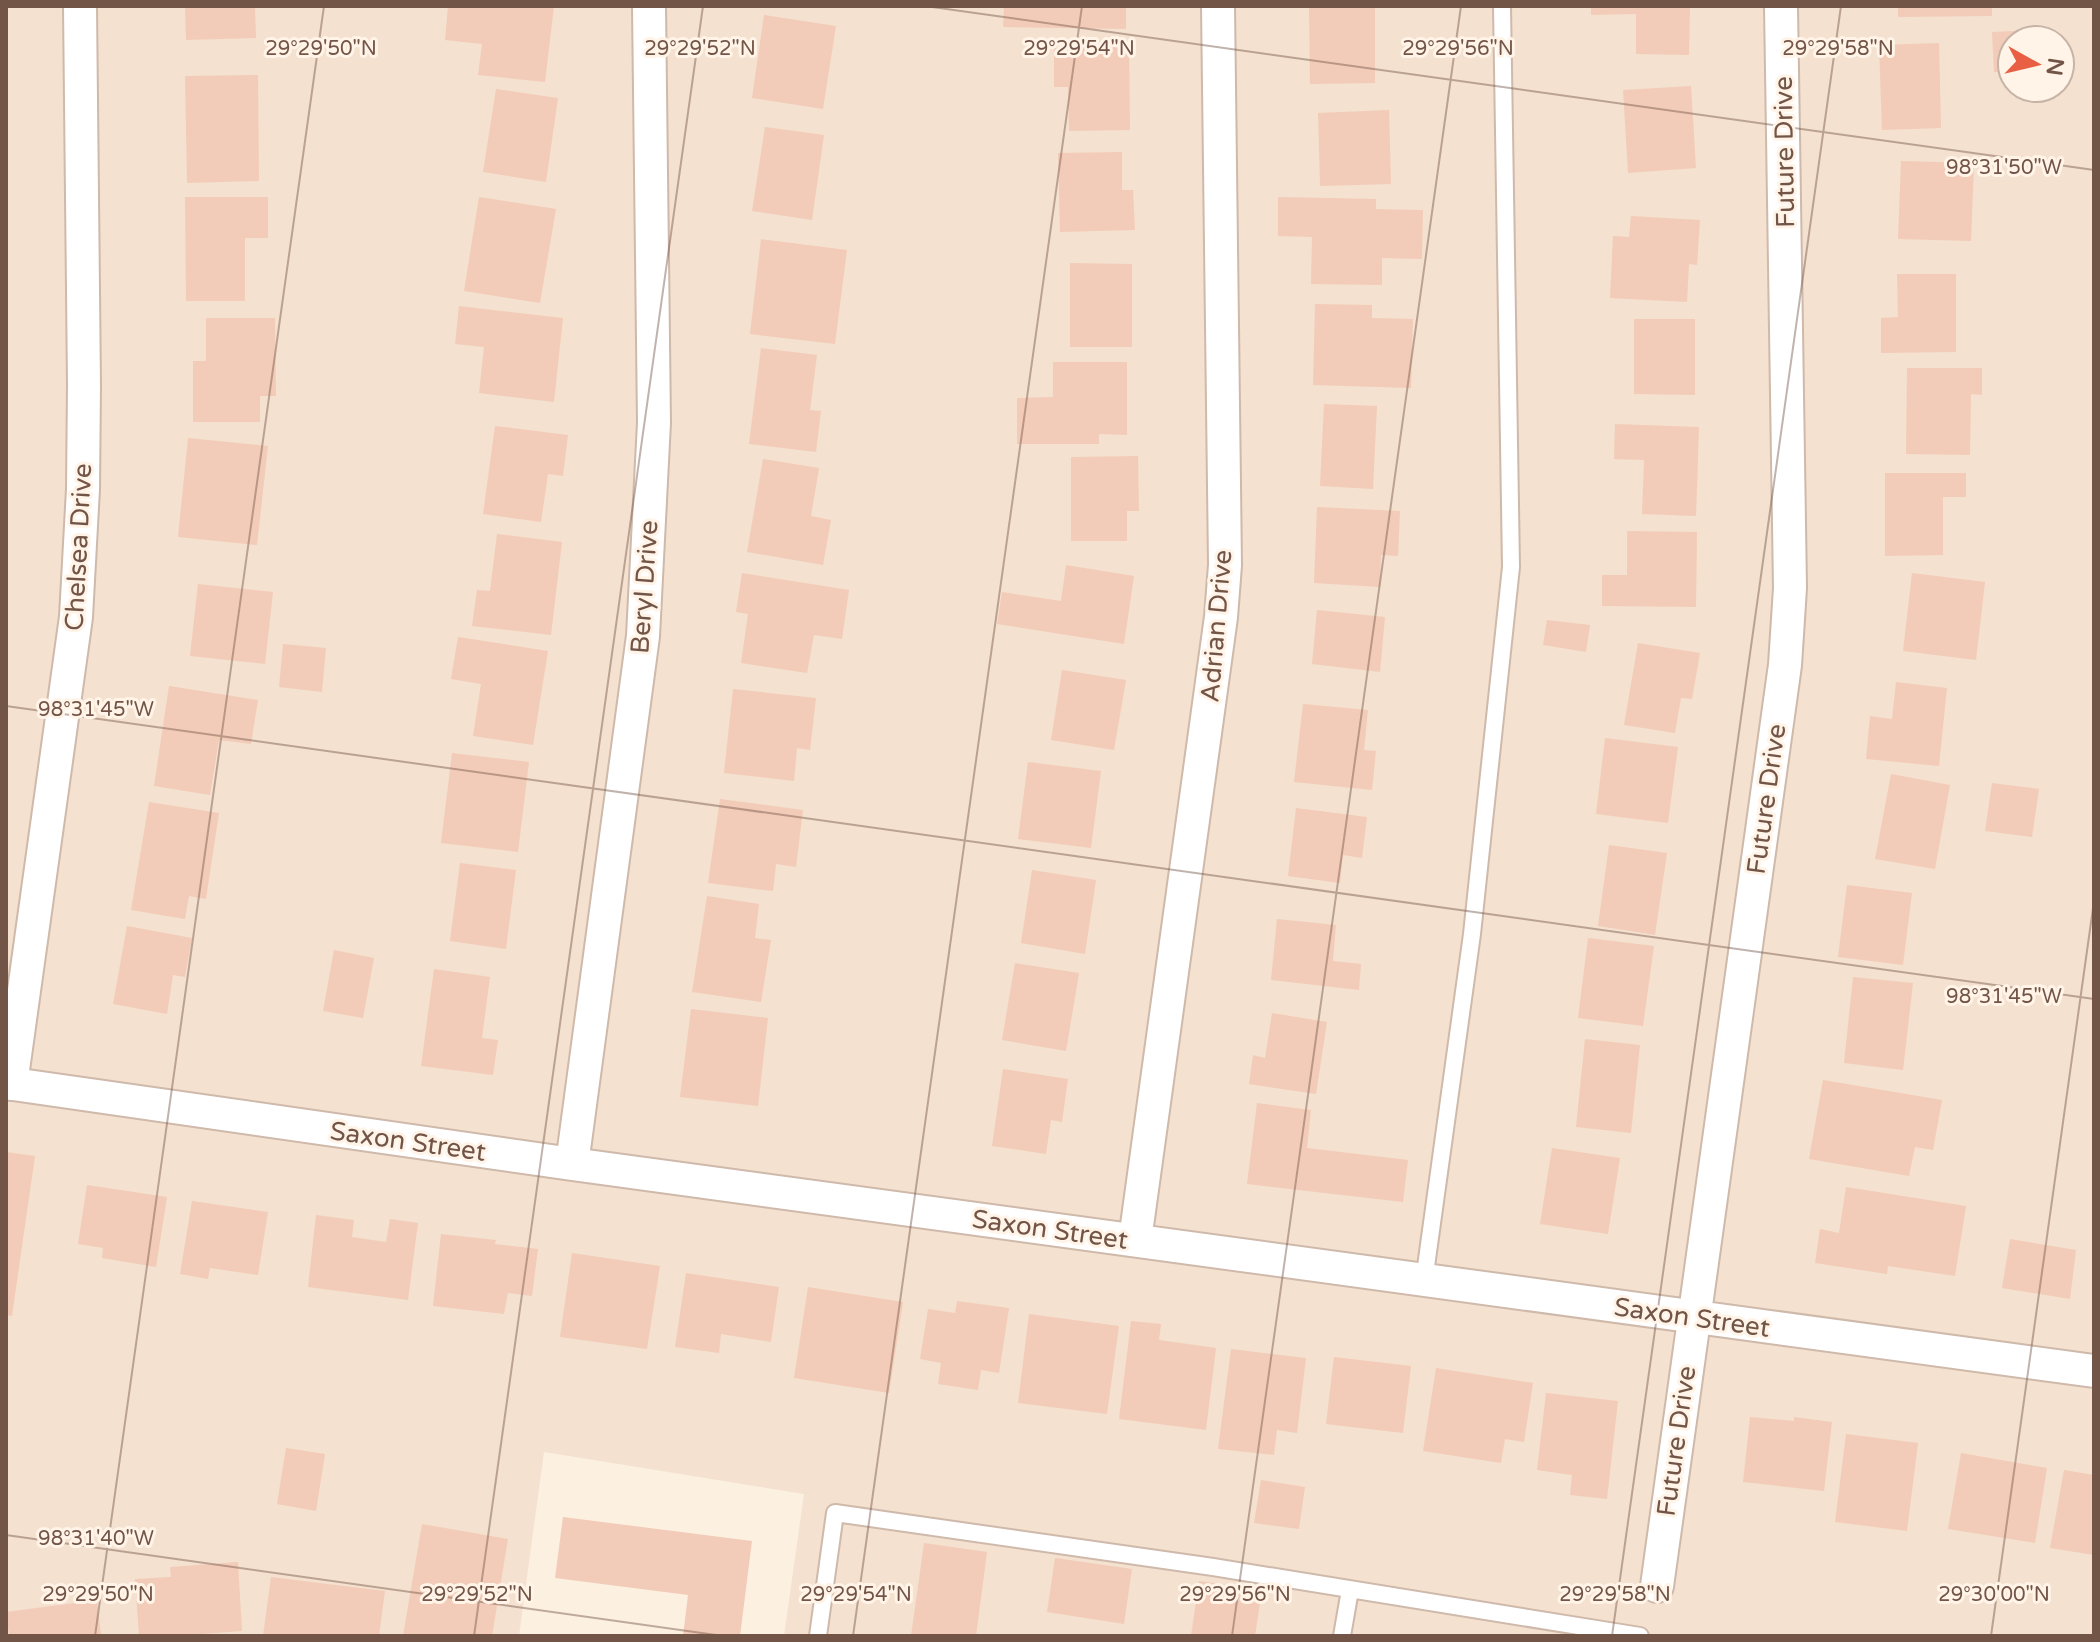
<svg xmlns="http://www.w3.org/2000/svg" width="2100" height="1642" font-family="'Varela Round',sans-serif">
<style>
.residential{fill:#f4e1cf;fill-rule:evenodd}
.building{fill:#f2ccb8}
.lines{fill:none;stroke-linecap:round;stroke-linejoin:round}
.service-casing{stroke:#cfb9ab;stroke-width:20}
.minor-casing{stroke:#cfb9ab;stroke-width:36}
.service{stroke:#fff;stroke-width:16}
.minor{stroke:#fff;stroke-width:32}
.ticks{fill:none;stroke:#735548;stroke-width:2;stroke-opacity:0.45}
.labels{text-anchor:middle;stroke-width:6;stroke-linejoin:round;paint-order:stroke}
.street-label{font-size:26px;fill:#735548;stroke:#fff4e7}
.ticks-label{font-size:20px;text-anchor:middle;fill:#735548;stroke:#fff4e7;stroke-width:6;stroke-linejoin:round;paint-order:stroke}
</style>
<rect width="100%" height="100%" fill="#fcf0e1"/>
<path class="residential" d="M6,6H2094V1636H784L804,1494L544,1452L519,1636H6ZM2012,40H2060V88H2012Z"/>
<path class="building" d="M185,6H255L256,38L186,40Z
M448,6H554L545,82L478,75L482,44L445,40Z
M1004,6H1126V29L1003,27Z
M1375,6V83L1310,84L1309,7Z
M1591,6H1690L1689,55L1636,54V14L1591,15Z
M1898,6H1992V16L1898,17Z
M764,15L836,26L823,109L752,98Z
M2042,30L2043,40H2012V72H1994L1992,32Z
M1939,43L1941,128L1882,130L1879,45Z
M1129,46L1130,130L1069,131L1068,87H1054V48Z
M258,75L259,181L187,183L185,76Z
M1691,86L1696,168L1628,173L1623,90Z
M496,89L558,98L546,182L483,172Z
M1389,110L1391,184L1320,186L1318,113Z
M765,127L824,135L812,220L752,211Z
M1122,152V190H1133L1135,230L1060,232L1058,153Z
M1901,161L1974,163L1971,241L1898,239Z
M185,197H268V238H245V301H186Z
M479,197L556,209L540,303L464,291Z
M1278,197L1376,199V209L1423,210L1422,259L1382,258V285L1311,284L1312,237L1278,236Z
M1631,216L1700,220L1697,265L1689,264L1687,302L1610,298L1613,236L1629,237Z
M761,239L847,250L835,344L750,334Z
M1070,263L1132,264V347H1070Z
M1897,274H1956V352L1881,353V318L1898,317Z
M1315,304L1372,305V318L1413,319L1411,388L1313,385Z
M459,306L563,318L554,402L479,393L484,347L455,344Z
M206,318H275L276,396H260V422H193V361H206Z
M1634,319H1695V395L1634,394Z
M761,348L817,355L810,410L821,411L816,452L749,444Z
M1053,362H1127V435L1099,434V444H1017V398L1053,397Z
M1907,368H1982V395L1971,394L1970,455L1906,454Z
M1324,404L1377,406L1373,489L1320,486Z
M1615,424L1699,427L1696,516L1642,514L1644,460L1614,459Z
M495,426L568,435L563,476L548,474L541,522L483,514Z
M188,438L268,446L257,545L178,537Z
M1138,456L1139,511H1127V541H1071V457Z
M763,459L819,468L811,516L831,520L823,565L747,552Z
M1885,473H1966V497H1943V555L1885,556Z
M1317,507L1400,511L1398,556L1381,555L1380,587L1314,583Z
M1627,531L1697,532L1696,607L1602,606V575H1627Z
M497,534L562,542L551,635L472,626L477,590L490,591Z
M1066,565L1134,576L1124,644L997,624L1002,592L1061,601Z
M742,573L849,590L842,639L814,635L807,673L741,663L748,614L736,612Z
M1912,573L1985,582L1976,660L1903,651Z
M198,584L273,592L265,664L190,656Z
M1317,610L1385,617L1380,672L1312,664Z
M1547,620L1590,625L1586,652L1543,645Z
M458,637L548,651L533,745L473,736L481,684L451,679Z
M1638,643L1700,653L1692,699L1681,698L1675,733L1624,725Z
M283,644L326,648L322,692L279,687Z
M1062,670L1126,680L1114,750L1051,740Z
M1896,682L1947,688L1939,766L1866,759L1870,716L1892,719Z
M169,686L258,700L251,744L219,740L210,795L154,786Z
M733,689L816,698L810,750L797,748L794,781L724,773Z
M1303,704L1368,710L1364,750L1376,751L1372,790L1294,782Z
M1605,738L1678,747L1668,823L1596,814Z
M452,753L529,762L518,852L441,843Z
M1028,762L1101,771L1091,848L1018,839Z
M1891,774L1950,785L1935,869L1875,859Z
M1992,783L2039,789L2032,837L1985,831Z
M720,799L803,810L796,867L776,864L773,891L708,883Z
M149,802L219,813L206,899L189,896L185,919L131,910Z
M1296,808L1367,817L1362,858L1343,855L1340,883L1288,876Z
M1609,845L1667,853L1655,935L1598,926Z
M460,863L516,870L506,949L450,941Z
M1032,870L1096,880L1085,954L1021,943Z
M1847,885L1912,893L1903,965L1838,957Z
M707,896L759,904L755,938L771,940L761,1002L692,992Z
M1277,919L1336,925L1333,961L1361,964L1359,990L1271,980Z
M127,926L192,938L185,977L173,975L167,1014L113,1004Z
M1588,938L1654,946L1643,1026L1578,1018Z
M334,950L374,958L363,1018L323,1011Z
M1015,963L1079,973L1066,1051L1002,1040Z
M434,969L490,977L482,1038L498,1040L493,1075L421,1066Z
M1853,977L1913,983L1903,1070L1844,1063Z
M691,1009L768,1018L758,1106L680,1097Z
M1272,1013L1327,1022L1316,1094L1249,1084L1253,1055L1265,1058Z
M1585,1039L1640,1045L1631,1133L1576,1127Z
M1003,1069L1068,1079L1062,1122L1051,1120L1046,1154L992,1146Z
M1823,1080L1942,1100L1933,1150L1915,1147L1909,1176L1809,1159Z
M1257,1103L1311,1110L1307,1148L1408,1160L1403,1202L1247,1184Z
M1552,1148L1620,1158L1608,1234L1540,1224Z
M6,1152L35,1156L12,1316L6,1315Z
M87,1185L167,1197L156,1267L102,1258L103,1248L78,1244Z
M1846,1187L1966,1206L1955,1276L1888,1266L1887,1274L1815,1263L1820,1229L1839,1233Z
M192,1201L268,1212L258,1275L210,1268L208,1279L180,1274Z
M316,1215L354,1220L352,1237L386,1242L390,1219L418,1223L408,1300L308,1287Z
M441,1234L496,1240L495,1244L538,1249L532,1296L508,1293L504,1314L433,1306Z
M2010,1239L2076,1250L2070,1299L2002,1288Z
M572,1253L660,1266L647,1349L560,1337Z
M686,1273L779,1287L771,1342L721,1334L719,1353L675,1347Z
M808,1287L903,1302L889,1393L794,1378Z
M957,1301L1009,1308L999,1373L981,1370L978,1390L938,1384L941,1363L920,1359L928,1309L955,1313Z
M1029,1314L1119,1326L1107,1414L1018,1403Z
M1131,1321L1161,1324L1159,1340L1216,1348L1206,1430L1119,1419Z
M1231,1349L1306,1358L1297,1433L1277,1430L1274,1455L1218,1449Z
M1334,1357L1411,1366L1403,1433L1326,1424Z
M1436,1368L1533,1383L1524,1442L1505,1439L1501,1463L1423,1451Z
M1546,1393L1618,1401L1607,1499L1570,1495L1572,1475L1537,1470Z
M1750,1417L1794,1421V1417L1832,1422L1824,1491L1743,1482Z
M1846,1434L1918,1443L1907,1531L1835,1522Z
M286,1448L325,1454L316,1511L277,1504Z
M1961,1453L2047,1468L2035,1543L1948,1529Z
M2064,1470L2094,1475V1555L2050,1548Z
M1261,1480L1305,1487L1299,1529L1254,1523Z
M563,1517L752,1541L740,1636H683L688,1595L555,1578Z
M422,1524L508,1539L492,1636H403Z
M924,1543L987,1552L976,1636H911Z
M1055,1558L1132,1569L1124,1624L1047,1612Z
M238,1562L242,1631L175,1636H139L135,1579L171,1577L170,1567Z
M271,1577L385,1591L379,1636H263Z
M1199,1581L1262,1590L1255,1636H1191Z
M97,1600L101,1636H9L6,1612Z"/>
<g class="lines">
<defs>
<path id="service" d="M1424,1281L1472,934L1511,567L1502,6
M818,1636L835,1513L1213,1567L1640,1636
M1342,1636L1350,1590"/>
<path id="minor" d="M6,1083L572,1164L2094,1371
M11,1084L76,617L83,489L84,385L80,6
M572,1164L643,636L654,423L649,6
M1135,1240L1221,617L1225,565L1218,6
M1657,1586L1785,665L1790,588L1781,6"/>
</defs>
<use href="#service" class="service-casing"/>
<use href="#minor" class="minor-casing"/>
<use href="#service" class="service"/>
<use href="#minor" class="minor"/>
</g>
<path class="ticks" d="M925,6L2094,170M6,706L2094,999M6,1535L723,1636M95,1636L324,6M474,1636L703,6M853,1636L1082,6M1232,1636L1461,6M1612,1636L1841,6M1991,1636L2094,901"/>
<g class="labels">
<g class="street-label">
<text transform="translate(1784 152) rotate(-91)" y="9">Future Drive</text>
<text transform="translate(78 547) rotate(-87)" y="9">Chelsea Drive</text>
<text transform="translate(644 587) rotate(-86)" y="9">Beryl Drive</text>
<text transform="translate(1216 626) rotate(-85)" y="9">Adrian Drive</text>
<text transform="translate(1766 799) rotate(-82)" y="9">Future Drive</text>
<text transform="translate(408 1141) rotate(8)" y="9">Saxon Street</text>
<text transform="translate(1050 1229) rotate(8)" y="9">Saxon Street</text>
<text transform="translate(1692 1317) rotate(8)" y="9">Saxon Street</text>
<text transform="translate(1676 1441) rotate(-82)" y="9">Future Drive</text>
</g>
</g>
<g class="ticks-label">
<text x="321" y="55">29°29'50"N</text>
<text x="700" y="55">29°29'52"N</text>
<text x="1079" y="55">29°29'54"N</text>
<text x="1458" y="55">29°29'56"N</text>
<text x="1838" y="55">29°29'58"N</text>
<text x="2004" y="174">98°31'50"W</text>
<text x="96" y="716">98°31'45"W</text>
<text x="2004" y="1003">98°31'45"W</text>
<text x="96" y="1545">98°31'40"W</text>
<text x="98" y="1601">29°29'50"N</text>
<text x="477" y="1601">29°29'52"N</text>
<text x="856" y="1601">29°29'54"N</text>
<text x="1235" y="1601">29°29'56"N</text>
<text x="1615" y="1601">29°29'58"N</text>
<text x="1994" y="1601">29°30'00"N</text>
</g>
<rect width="2100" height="1642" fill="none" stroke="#735548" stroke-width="16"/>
<g transform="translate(2036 64) rotate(98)"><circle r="38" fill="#fff4e7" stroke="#c7b4a7" stroke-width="2"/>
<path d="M0-6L14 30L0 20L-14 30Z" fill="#e85f44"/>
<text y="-12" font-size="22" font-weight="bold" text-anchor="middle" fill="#735548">N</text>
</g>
</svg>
